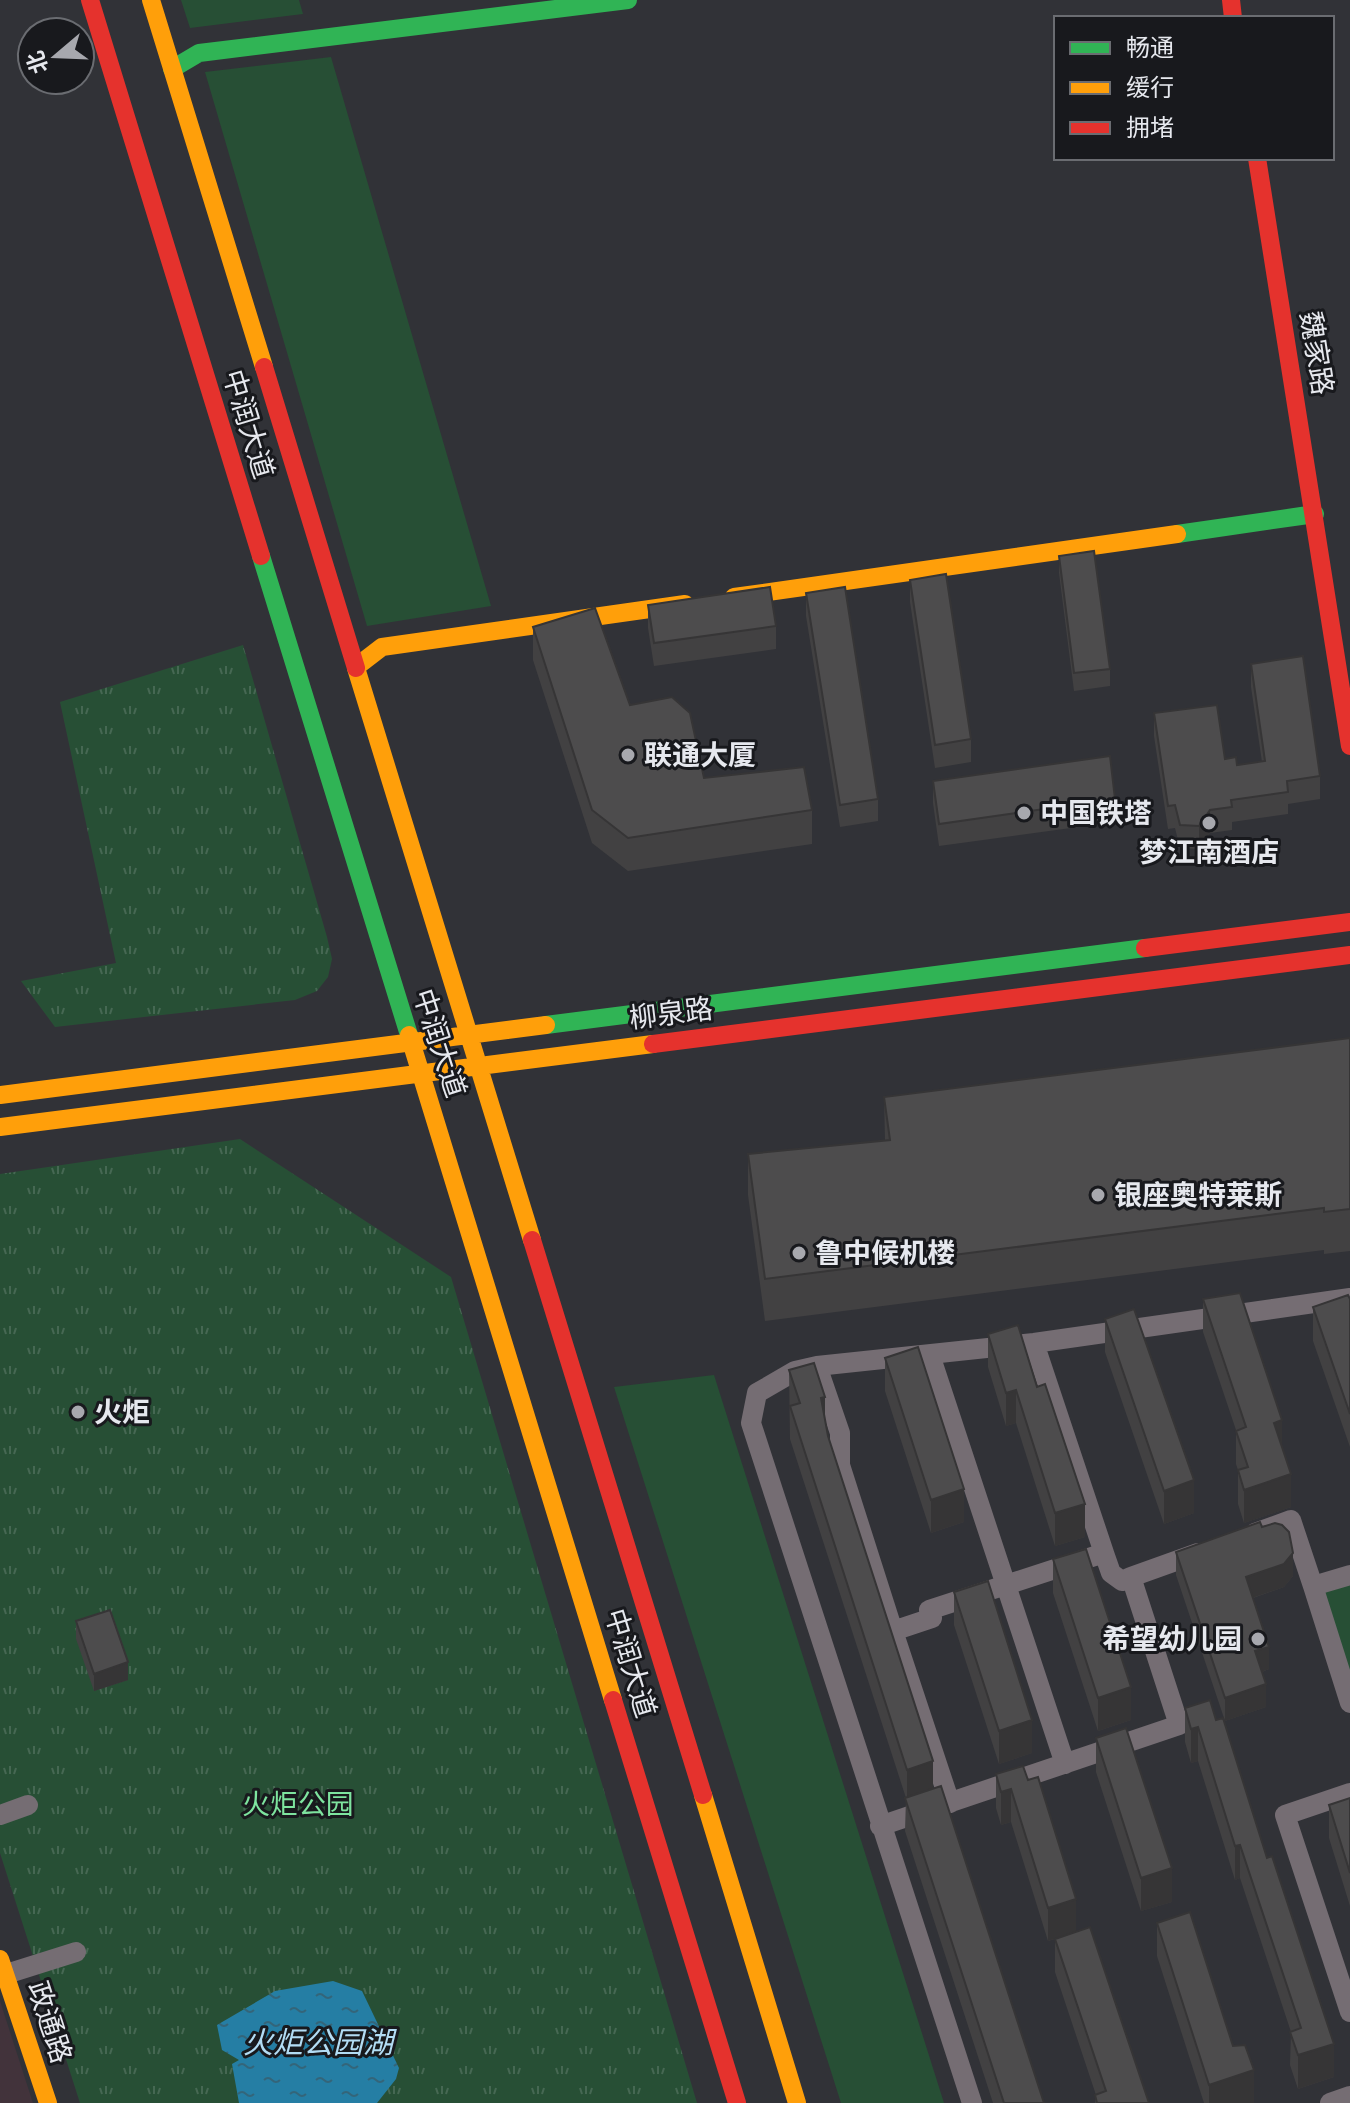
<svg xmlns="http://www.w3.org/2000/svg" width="1350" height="2103" font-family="'Space Grotesk','Noto Sans SC',sans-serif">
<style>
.commercial{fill:#42333b}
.green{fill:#274f35}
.park{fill:url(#park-tufts)}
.water{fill:url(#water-ripples)}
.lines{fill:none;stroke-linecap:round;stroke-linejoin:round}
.street{stroke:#756d73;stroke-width:20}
.fast{stroke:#30b455;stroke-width:18}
.slow{stroke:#ff9f0a;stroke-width:18}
.jam{stroke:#e5322d;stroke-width:18}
.wall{fill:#424142}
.shaded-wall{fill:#363536}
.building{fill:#4d4c4d;stroke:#363536;stroke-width:2}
.poi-dot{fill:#a7a8ae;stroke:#18191d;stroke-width:3}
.labels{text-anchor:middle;stroke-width:6;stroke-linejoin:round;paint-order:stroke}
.street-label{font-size:28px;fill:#e6e8ee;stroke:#18191d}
.poi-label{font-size:28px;font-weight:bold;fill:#e6e8ee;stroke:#18191d;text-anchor:start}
.park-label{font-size:28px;fill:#7ee49f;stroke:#18191d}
.water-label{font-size:30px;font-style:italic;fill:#b2dcf4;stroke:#18191d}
</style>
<defs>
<pattern id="park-tufts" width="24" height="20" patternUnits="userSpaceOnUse" patternTransform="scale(2)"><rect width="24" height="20" fill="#274f35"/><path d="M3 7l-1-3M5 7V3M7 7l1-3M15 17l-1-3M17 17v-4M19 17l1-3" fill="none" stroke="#466853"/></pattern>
<pattern id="water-ripples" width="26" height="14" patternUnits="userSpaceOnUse" patternTransform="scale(2)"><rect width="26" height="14" fill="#257ea4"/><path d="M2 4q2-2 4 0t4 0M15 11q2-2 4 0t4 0" fill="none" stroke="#33657a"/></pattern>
</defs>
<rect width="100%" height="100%" fill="#313237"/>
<path class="commercial" d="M0,2001L33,2103H0Z"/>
<path class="green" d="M181,0H299L303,14L190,28Z
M331,57L491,606L367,626L205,72Z
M714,1375L944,2103H841L614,1387Z
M1350,1575V1703L1313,1586Z"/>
<path class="park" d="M243,645L327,937L332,959L328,977L317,991L295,1000L55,1027L21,981L116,963L60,702Z
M240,1139L451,1277L697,2103H80L0,1853V1174Z"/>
<path class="water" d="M333,1981L362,1991L399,2068L396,2079L377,2103H239L232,2064L239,2060L222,2050L217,2025L275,1991Z"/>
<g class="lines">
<path class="street" d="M1034,1343L1104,1553
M930,1355L1065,1764
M817,1366L840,1433V1465L893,1631
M1255,1533L1291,1520L1313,1586
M1350,1575L1313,1586L1350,1703
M1350,1793L1285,1815L1350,2012
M950,1803L893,1631L932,1618L929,1610L1104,1553L1111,1573L1122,1581L1131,1577
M0,1815L28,1805
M880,1826L1179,1725L1131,1577L1198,1553
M0,1976L76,1952
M972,2103L751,1423L757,1393L795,1371L817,1366L1034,1343L1350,1298
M1330,2103L1350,2096"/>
<path class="fast" d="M172,69L199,53L628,0
M1177,534L1315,514
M261,556L409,1035
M546,1025L1145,948"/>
<path class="slow" d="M151,0L264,367
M734,597L1177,534
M356,667L382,647L685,604
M356,668L532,1240
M409,1035L613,1700
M0,1095L546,1025
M0,1127L653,1044
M703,1795L797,2103
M0,1959L48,2103"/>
<path class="jam" d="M90,0L261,556
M1231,0L1233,18
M1257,158L1350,746
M264,367L356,668
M1145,948L1350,922
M653,1044L1350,955
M532,1240L703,1795
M613,1700L737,2103"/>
</g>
<path class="wall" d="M1059,556L1110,669V686L1074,691L1059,573Z
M910,580L971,739V762L935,768L910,602Z
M806,593L878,799V821L840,827L806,616Z
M648,605L776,626V649L654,666L648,628Z
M533,627L630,705L704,778L812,810V844L628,871L592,843L533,660Z
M1251,664L1320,776V799L1288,804V814L1232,822V830L1210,833L1199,849L1180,848L1175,828L1168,829L1154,736V713L1225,759L1237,765L1262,762L1251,687Z
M933,781L1115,799V822L939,846L933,803Z
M1350,1038V1251L1324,1254V1250L765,1321L748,1195V1154L885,1141L884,1097Z
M1203,1299L1282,1447L1291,1507L1244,1523L1238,1504V1470L1236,1464V1430L1203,1332Z
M1350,1299V1447L1313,1341V1307Z
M1105,1319L1194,1513L1164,1524L1105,1352Z
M988,1334L1037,1387L1085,1537L1055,1546L1016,1423L1006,1426L988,1367Z
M885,1358L964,1522L931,1533L885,1391Z
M789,1370L825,1422L828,1436L933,1789L1044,2103H993L905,1831L906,1798L790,1439Z
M1262,1527L1293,1576L1284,1587L1253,1598L1269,1669L1262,1672L1266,1707L1225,1721L1176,1575V1552Z
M1053,1559L1131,1720L1098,1731L1053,1593Z
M954,1592L1032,1753L999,1764L954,1625Z
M76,1621L128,1680L94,1691L76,1639Z
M1210,1700L1334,2077L1298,2089L1290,2065L1291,2032L1240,1878L1235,1880L1198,1761L1191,1763L1185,1742V1708Z
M1096,1738L1172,1902L1141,1911L1096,1772Z
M1023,1766L1076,1932L1149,2103H1095V2095H1096L1055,1972V1939L1048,1941L1011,1822L1001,1825L996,1808V1774Z
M1350,1798V1906L1329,1838V1805Z
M1157,1923L1233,2046L1254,2103H1204L1157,1956Z"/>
<path class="shaded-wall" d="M1210,810V833L1199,849V826Z
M1016,1390V1423L1006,1426V1393Z
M825,1397V1430L821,1398Z
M1282,1420V1453L1274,1423Z
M1291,1474V1507L1244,1523V1490Z
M1194,1480V1513L1164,1524V1491Z
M964,1489V1522L931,1533V1500Z
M1085,1504V1537L1055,1546V1513Z
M1293,1553V1576L1284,1587L1246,1600V1577Z
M1269,1647V1669L1255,1674V1651Z
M128,1662V1680L94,1691V1674Z
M1266,1684V1707L1225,1721V1698Z
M1131,1687V1720L1098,1731V1698Z
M1032,1720V1753L999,1764V1731Z
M1198,1727V1761L1191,1763V1729Z
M933,1761V1794L907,1803V1770Z
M1011,1789V1822L1001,1825V1792Z
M1240,1845V1878L1235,1880V1846Z
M1172,1868V1902L1141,1911V1878Z
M1076,1899V1932L1048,1941V1908Z
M1334,2044V2077L1298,2089V2055Z
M1254,2070V2103H1209V2085Z"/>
<path class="building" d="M1094,551L1110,669L1074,673L1059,556Z
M946,574L971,739L935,745L910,580Z
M770,587L776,626L654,643L648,605Z
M845,587L878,799L840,805L806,593Z
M595,608L630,705L672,697L690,713L704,778L804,767L812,810L628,838L592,810L533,627Z
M1303,656L1320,776L1287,781L1288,792L1231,800L1232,807L1210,810L1199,826L1180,825L1175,805L1168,806L1154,713L1217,705L1225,759L1236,757L1237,765L1265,761L1251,664Z
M1110,756L1115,799L939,824L933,781Z
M1350,1038V1209L1324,1212V1208L765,1279L748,1154L890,1140L884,1097Z
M1240,1293L1282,1420L1274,1423L1291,1474L1244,1490L1238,1470L1248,1467L1236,1431L1246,1427L1203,1299Z
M1348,1295L1350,1299V1414L1313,1307Z
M1134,1309L1194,1480L1164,1491L1105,1319Z
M1018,1325L1037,1387L1045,1384L1085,1504L1055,1513L1016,1390L1006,1393L988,1334Z
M918,1347L964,1489L931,1500L885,1358Z
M814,1363L825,1397L821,1398L828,1436L933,1761L907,1770L790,1406L800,1403L789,1370Z
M1260,1522L1262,1527L1275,1523L1282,1525L1289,1532L1293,1553L1284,1564L1246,1577L1269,1647L1255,1651L1266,1684L1225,1698L1176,1552Z
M1086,1549L1131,1687L1098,1698L1053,1559Z
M988,1581L1032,1720L999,1731L954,1592Z
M110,1610L128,1662L94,1674L76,1621Z
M1210,1700L1216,1720L1223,1718L1267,1858L1272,1856L1334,2044L1298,2055L1290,2032L1301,2028L1240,1845L1235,1846L1198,1727L1191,1729L1185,1708Z
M1126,1728L1172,1868L1141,1878L1096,1738Z
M1023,1766L1028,1780L1038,1777L1076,1899L1048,1908L1011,1789L1001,1792L996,1774Z
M941,1786L1044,2103H1004L905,1798Z
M1350,1798V1873L1329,1805Z
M1190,1912L1233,2046L1245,2045L1254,2070L1209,2085L1157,1923Z
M1090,1927L1149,2103H1097L1095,2095L1106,2091L1055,1939Z"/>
<g class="poi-dot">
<circle cx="628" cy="755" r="8"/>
<circle cx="1024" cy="813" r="8"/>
<circle cx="1209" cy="823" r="8"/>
<circle cx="1098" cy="1195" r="8"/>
<circle cx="799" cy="1253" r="8"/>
<circle cx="78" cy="1412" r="8"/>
<circle cx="1258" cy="1639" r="8"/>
</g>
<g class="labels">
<g class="street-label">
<text transform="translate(1317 353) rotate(81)" y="10">魏家路</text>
<text transform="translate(249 424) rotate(73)" y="10">中润大道</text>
<text transform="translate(671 1013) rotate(-7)" y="10">柳泉路</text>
<text transform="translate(440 1043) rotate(72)" y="10">中润大道</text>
<text transform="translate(631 1663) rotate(73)" y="10">中润大道</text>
<text transform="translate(50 2022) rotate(72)" y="10">政通路</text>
</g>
<g class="poi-label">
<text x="644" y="765">联通大厦</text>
<text x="1040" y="823">中国铁塔</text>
<text x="1209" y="862" text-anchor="middle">梦江南酒店</text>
<text x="1114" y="1205">银座奥特莱斯</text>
<text x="815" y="1263">鲁中候机楼</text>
<text x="94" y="1422">火炬</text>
<text x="1242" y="1649" text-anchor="end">希望幼儿园</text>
</g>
<g class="park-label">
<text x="298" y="1814">火炬公园</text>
</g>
<g class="water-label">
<text x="318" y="2053">火炬公园湖</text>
</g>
</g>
<rect x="1054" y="16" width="280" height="144" fill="#18191d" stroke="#6a6c71" stroke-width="2"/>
<rect x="1070" y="42" width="40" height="12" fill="#30b455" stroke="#6a6c71" stroke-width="2"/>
<text x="1126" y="56" font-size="24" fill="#e6e8ee">畅通</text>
<rect x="1070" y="82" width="40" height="12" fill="#ff9f0a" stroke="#6a6c71" stroke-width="2"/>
<text x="1126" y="96" font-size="24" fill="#e6e8ee">缓行</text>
<rect x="1070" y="122" width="40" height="12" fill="#e5322d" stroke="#6a6c71" stroke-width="2"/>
<text x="1126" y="136" font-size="24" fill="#e6e8ee">拥堵</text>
<g transform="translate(56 56) rotate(251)"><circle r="38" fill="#18191d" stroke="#6a6c71" stroke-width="2"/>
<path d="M0-6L14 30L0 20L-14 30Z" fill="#a7a8ae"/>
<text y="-12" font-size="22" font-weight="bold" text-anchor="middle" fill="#e6e8ee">北</text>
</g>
</svg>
